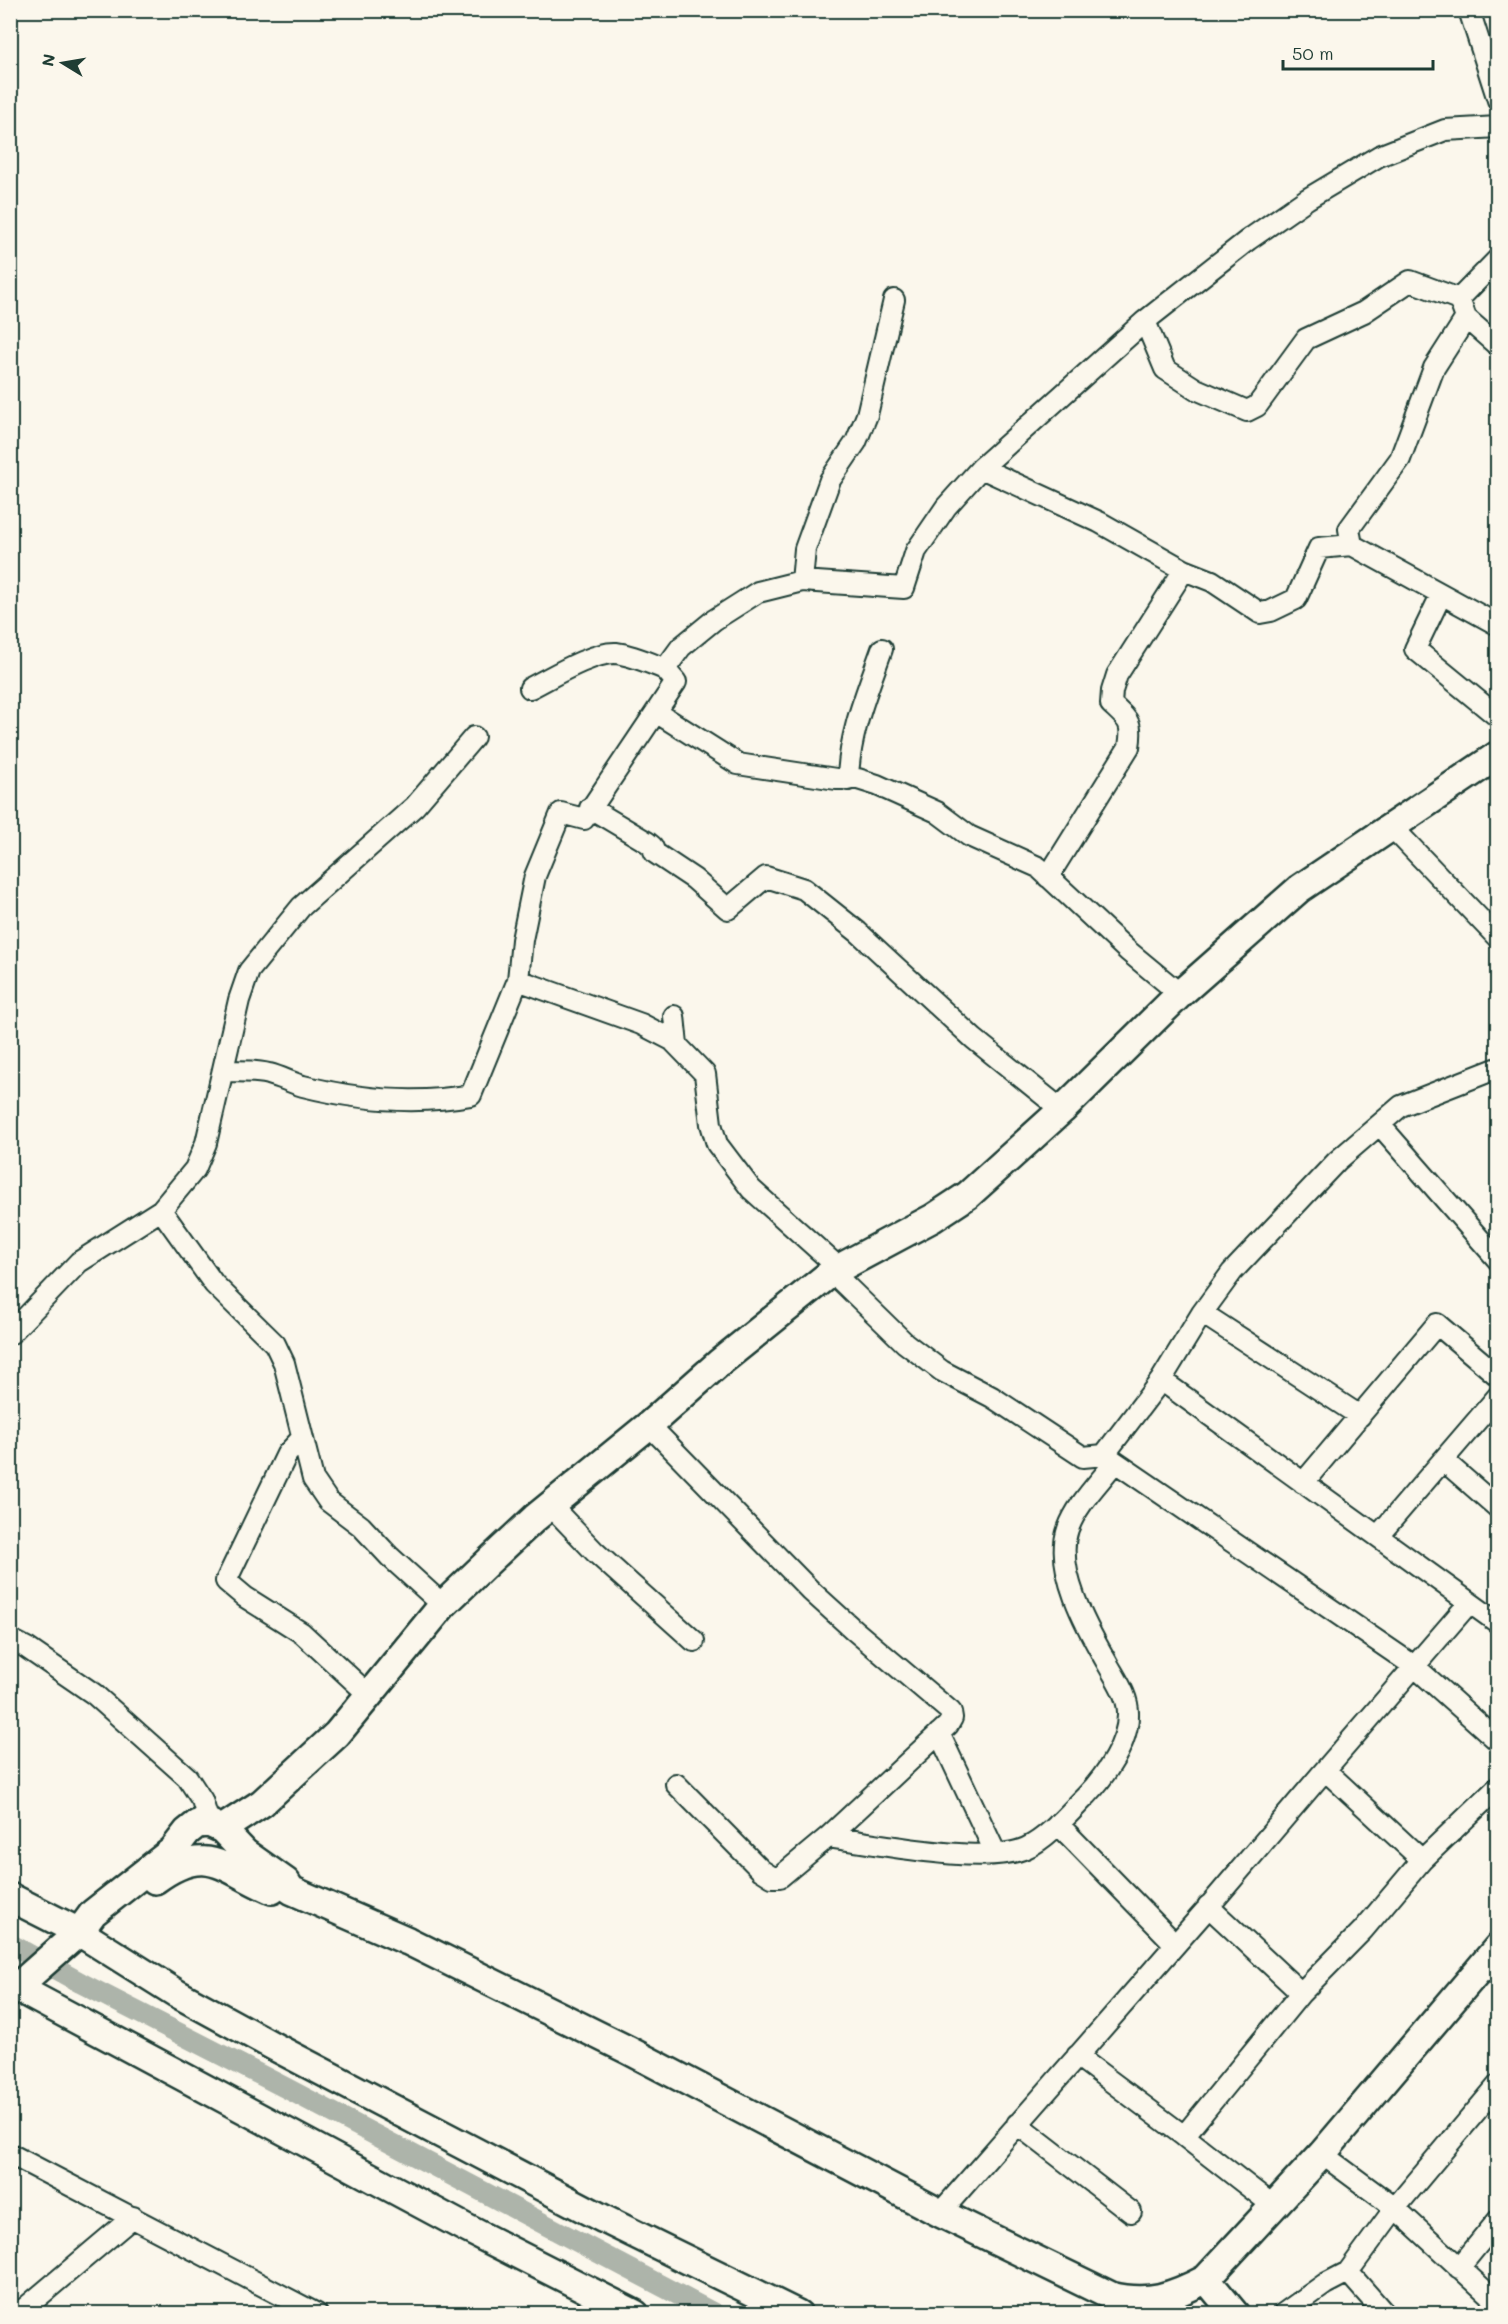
<svg xmlns="http://www.w3.org/2000/svg" width="1508" height="2324" font-family="Mali,sans-serif">
<style>
.lines{fill:none;stroke-linecap:round;stroke-linejoin:round}
.canal{stroke:#adb4aa;stroke-width:21}
.street-casing{stroke:#1f3d34;stroke-width:24}
.secondary-casing{stroke:#1f3d34;stroke-width:32}
.street{stroke:#fbf7ec;stroke-width:20}
.secondary{stroke:#fbf7ec;stroke-width:27}
</style>
<rect width="100%" height="100%" fill="#fbf7ec"/>
<filter id="ink" filterUnits="userSpaceOnUse"><feTurbulence type="fractalNoise" baseFrequency=".0167" numOctaves="2"/><feDisplacementMap in="SourceGraphic" scale="12" xChannelSelector="R" yChannelSelector="G"/><feConvolveMatrix kernelMatrix="1 2 1 2 8 2 1 2 1" color-interpolation-filters="sRGB"/></filter>
<g filter="url(#ink)">
<g class="lines">
<path class="canal" d="M10,1944L81,1983L286,2088L715,2314"/>
<defs>
<path id="street" d="M1469,10L1498,100
M1498,259L1459,299L1466,318L1498,346
M1459,299L1410,281L1364,312L1306,339L1257,406L1247,411L1196,389L1165,369L1145,321L1248,240L1307,199L1379,156L1445,130L1498,127
M1466,318L1434,368L1400,459L1349,529L1352,545L1498,625
M981,468L1099,522L1184,570L1212,581L1260,613L1271,611L1296,599L1319,548L1352,545
M802,581L805,549L830,480L856,442L867,415L894,300
M1441,595L1415,649L1498,717
M530,688C552,677 592,652 616,653C632,655 650,663 665,669
M656,712L738,764L836,779H858L877,785L937,812L969,836L1038,867L1128,951L1180,994
M848,780C849,733 867,692 882,649
M590,808L647,842L652,846L655,853L694,879L728,909L766,877L804,889L858,932L974,1039L1062,1110
M1391,826L1498,938
M1048,877L1129,747C1133,722 1129,721 1111,704L1112,691L1117,675L1184,570
M518,980L641,1024L672,1040L705,1074L711,1124L717,1144L751,1189L839,1268
M674,1016L677,1045
M223,1071C238,1072 255,1070 269,1074C281,1077 292,1083 303,1086C359,1100 415,1105 471,1095L518,980L522,940L535,876L561,813L584,819L676,682L665,669L681,647L714,620L758,592L802,581L904,588L916,551L946,507L981,468L1145,321
M1380,1125L1498,1260
M832,1272L905,1343L942,1371L992,1397L1083,1457L1104,1455L1161,1380L1202,1313L1232,1272L1337,1161L1401,1106L1498,1068
M1202,1313L1360,1416
M10,1334L79,1262L161,1210
M1161,1380L1498,1623
M649,1425L811,1591L854,1630L951,1712L952,1718L948,1725L828,1837L780,1877H772L761,1870L676,1784
M301,1439L287,1454L226,1581L245,1597L302,1633L369,1695
M1105,1455L1414,1666L1498,1741
M1443,1460L1498,1508
M1303,1483L1437,1324L1498,1376
M551,1506L595,1552L694,1641
M1378,1536L1498,1396
M443,1605L389,1556L361,1526L328,1501L313,1479L284,1363L275,1344L214,1284L161,1210L195,1169L206,1143L239,1000L249,971L301,907L415,806L474,737
M10,1639L27,1648L94,1694L187,1777L202,1800L209,1823
M939,1733L996,1854
M1325,1770L1469,1603
M1058,1824L1175,1944
M828,1837C874,1843 986,1866 1026,1848C1048,1838 1070,1812 1087,1795C1106,1775 1128,1743 1128,1715C1129,1696 1115,1678 1106,1661C1087,1628 1054,1569 1068,1529C1077,1504 1099,1483 1115,1462
M1422,1860L1498,1787
M1208,1906L1301,1993
M1483,1963L1498,1975
M1077,2056L1184,2136
M1017,2124L1131,2212
M10,2154L317,2314
M1322,2154L1395,2208L1498,2303
M940,2213L1205,1911L1325,1770L1422,1860L1363,1930L1301,1993L1184,2136L1275,2207
M1459,2268L1498,2220
M1348,2272L1395,2208L1498,2085
M18,2314L133,2217
M1283,2314L1325,2284L1348,2272L1385,2314"/>
<path id="secondary" d="M222,1829L262,1803L337,1734L443,1605L489,1561L535,1518L649,1425L719,1363L832,1272L933,1218L968,1195L1062,1110L1180,994L1299,889L1498,755
M155,1880C208,1841 224,1870 272,1890
M10,1897L79,1932L176,1993L275,2047L604,2219L798,2314
M10,1984L464,2227L635,2314
M10,1993L79,1932L93,1913L173,1850L187,1832L197,1824L209,1823L222,1829L245,1853L286,1882L291,1890L408,1941L628,2050L940,2213L1111,2296C1148,2305 1172,2297 1206,2279L1322,2154L1498,1947
M1206,2279L1235,2314"/>
</defs>
<use href="#street" class="street-casing"/>
<use href="#secondary" class="secondary-casing"/>
<use href="#street" class="street"/>
<use href="#secondary" class="secondary"/>
</g>
</g>
<rect width="1508" height="2324" fill="none" stroke="#fbf7ec" stroke-width="36"/>
<rect x="18" y="18" width="1472" height="2288" fill="none" stroke="#1f3d34" stroke-width="2" filter="url(#ink)"/>
<g transform="translate(63 63) rotate(281)" stroke="#fbf7ec" stroke-width="4.5" paint-order="stroke">
<path d="M0-4.5L10 22L0 15L-10 22Z" fill="#1f3d34"/>
<text y="-9" font-size="16" font-weight="bold" text-anchor="middle" fill="#1f3d34">N</text>
</g>
<path d="M1283 60v9h150v-9" fill="none" stroke="#1f3d34" stroke-width="3"/>
<text x="1292" y="60" font-size="18" fill="#1f3d34" stroke="#fbf7ec" stroke-width="4.5" paint-order="stroke">50 m</text>
</svg>
